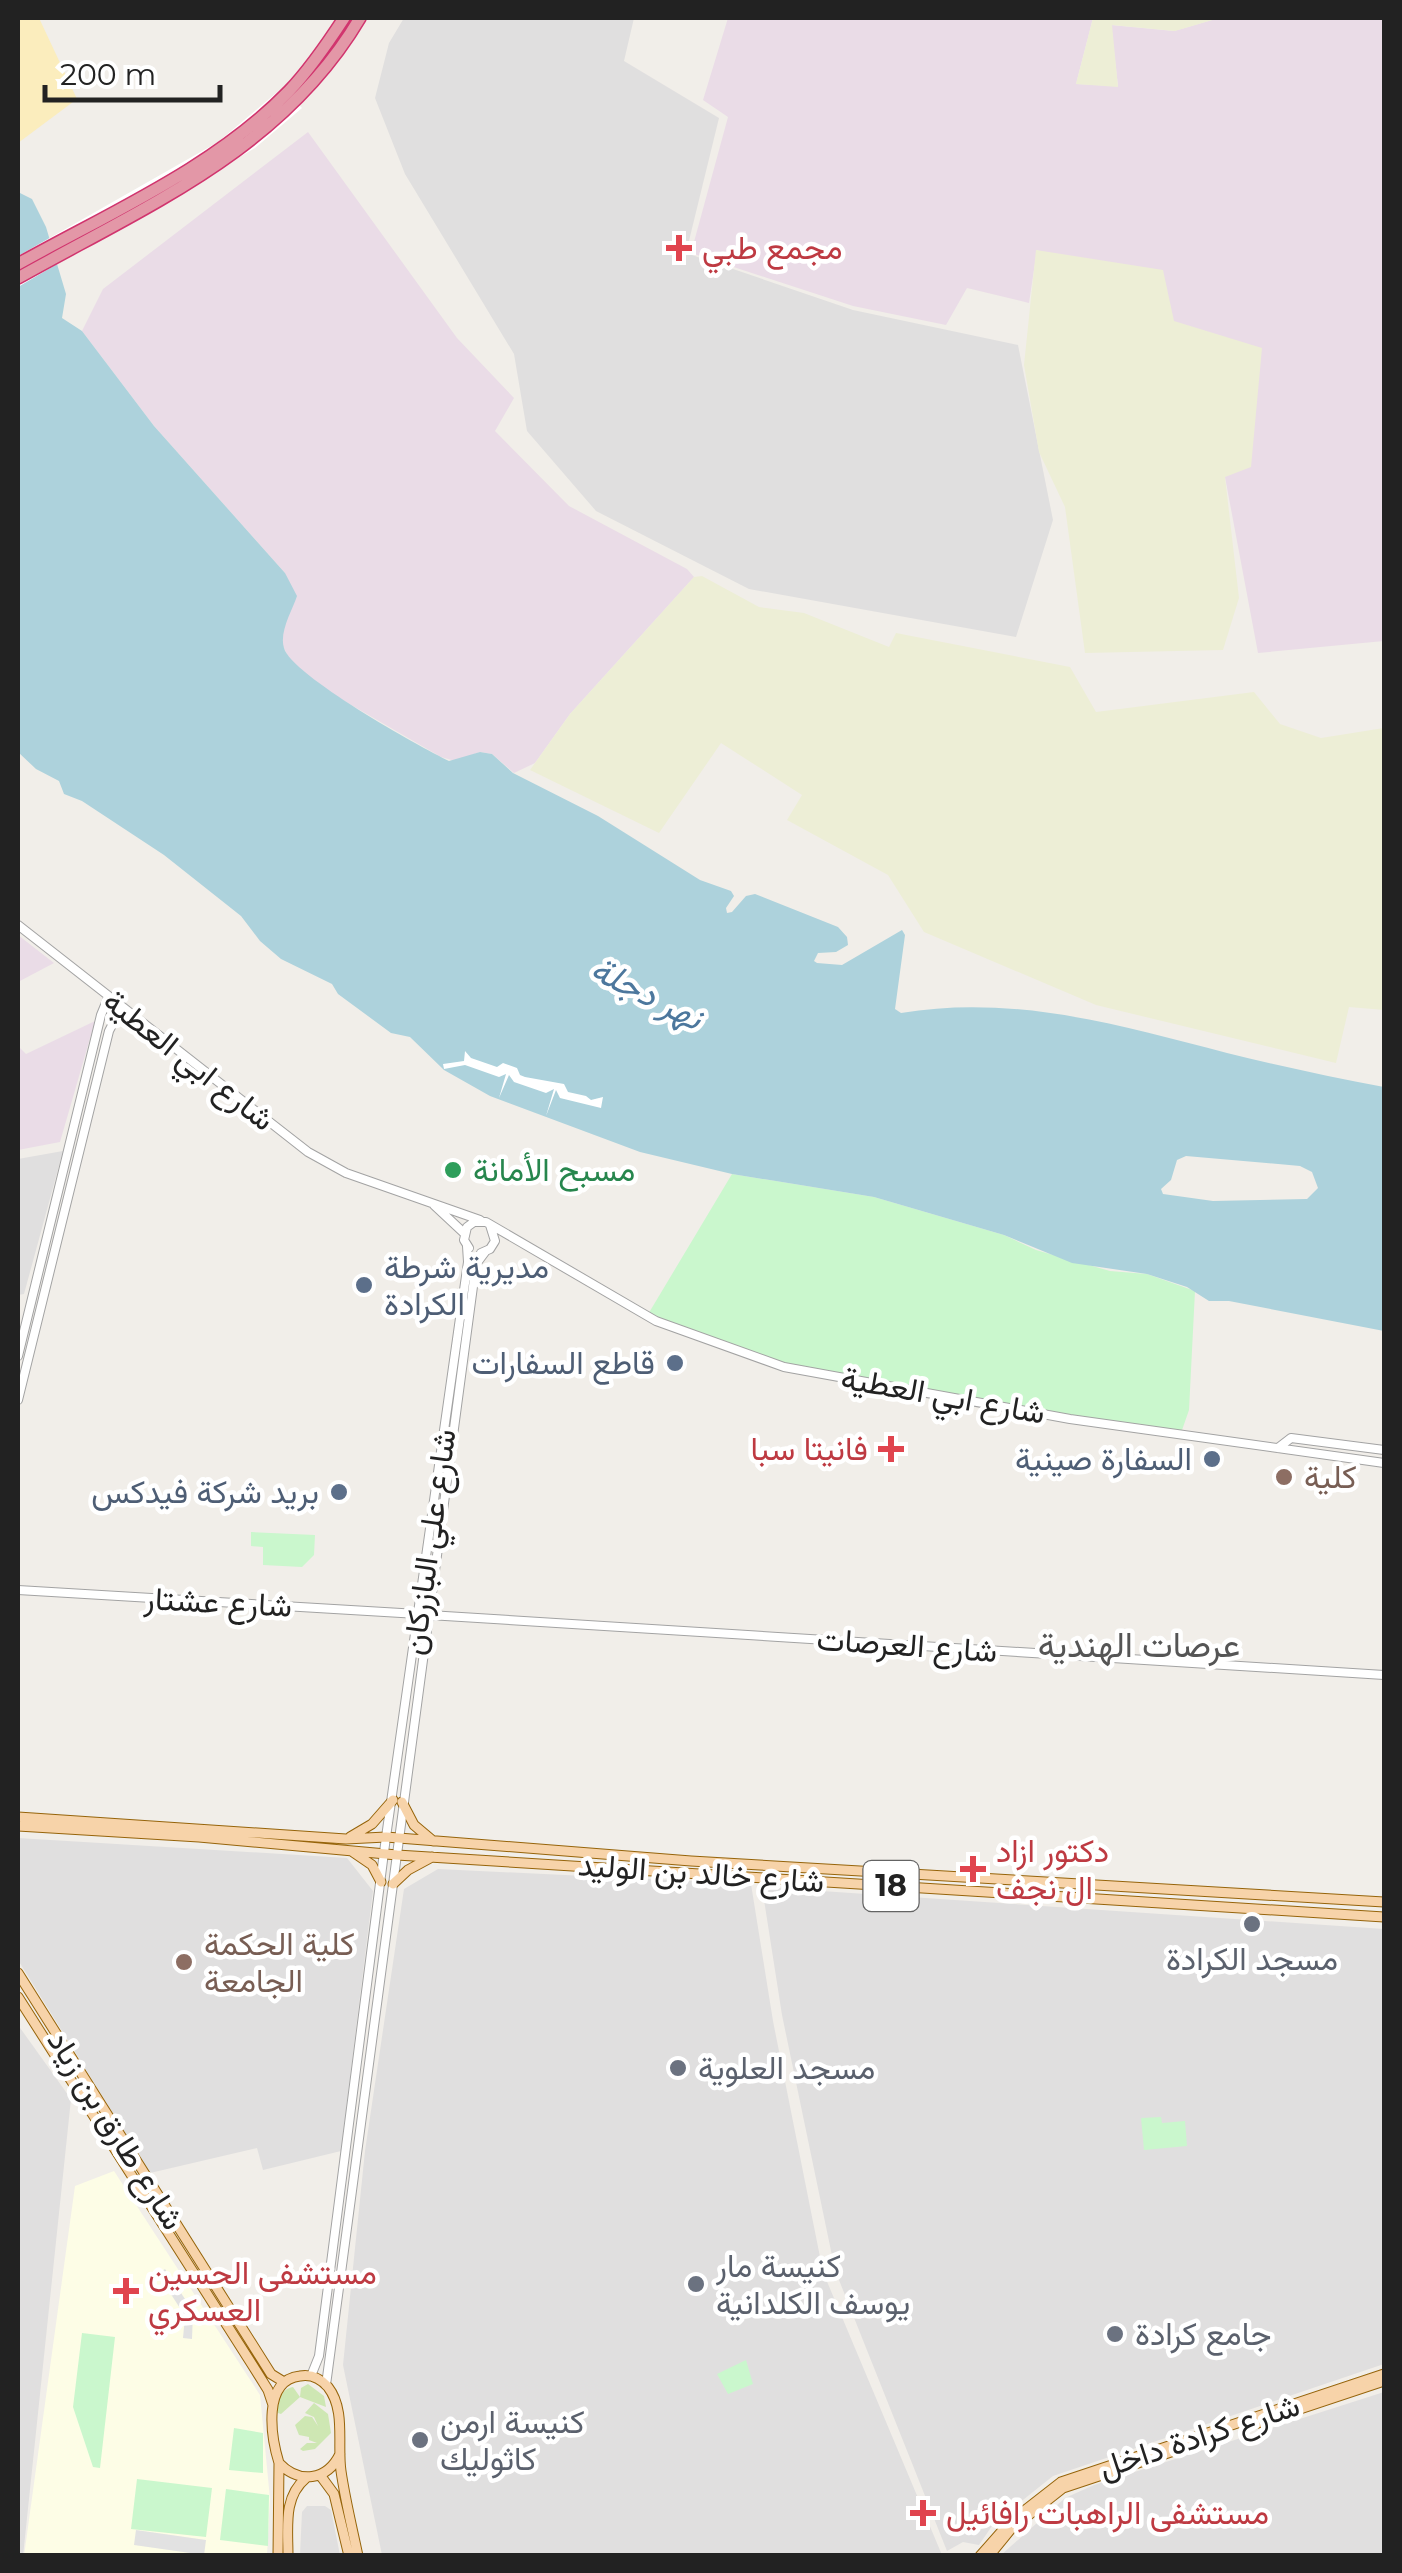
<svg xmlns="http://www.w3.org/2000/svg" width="1402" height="2573" font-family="Montserrat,Vazirmatn,sans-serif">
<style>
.residential{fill:#e0dfdf}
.industrial{fill:#eadce7}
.education{fill:#fdfde6}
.farmland{fill:#edeed6}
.grass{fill:#cee7b3}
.sand{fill:#fbedbd}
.park{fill:#caf7cd}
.parking{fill:#e2e2e2}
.water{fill:#add2dc;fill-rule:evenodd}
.pier{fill:#fff}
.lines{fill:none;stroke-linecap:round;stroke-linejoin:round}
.minor-casing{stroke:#a3a3a3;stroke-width:10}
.major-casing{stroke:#96640a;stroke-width:11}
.highway-casing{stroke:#d1346e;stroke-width:14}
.minor{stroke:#fff;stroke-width:8}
.major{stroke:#f7d3a9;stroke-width:9}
.highway{stroke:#e397a7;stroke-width:11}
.health-dot{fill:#e0444e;stroke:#fff;stroke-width:4}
.leisure-dot{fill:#2e9e5b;stroke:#fff;stroke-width:4}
.service-dot{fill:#5c6f8a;stroke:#fff;stroke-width:4}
.education-dot{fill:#8d6e63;stroke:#fff;stroke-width:4}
.worship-dot{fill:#6b7280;stroke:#fff;stroke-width:4}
.labels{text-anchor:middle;stroke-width:9;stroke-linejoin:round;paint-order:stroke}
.shield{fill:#fff;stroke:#646464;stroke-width:2.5}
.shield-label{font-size:30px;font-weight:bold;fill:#222}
.health-label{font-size:32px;fill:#be3a42;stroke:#fff;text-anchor:start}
.street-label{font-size:32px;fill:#222;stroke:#fff}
.leisure-label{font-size:32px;fill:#27864d;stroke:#fff;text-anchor:start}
.service-label{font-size:32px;fill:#4e5e75;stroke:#fff;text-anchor:end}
.education-label{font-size:32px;fill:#785e54;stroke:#fff;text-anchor:start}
.worship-label{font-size:32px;fill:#5b616d;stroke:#fff;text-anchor:start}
.water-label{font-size:35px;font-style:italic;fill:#4c779d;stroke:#fff}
.neighbourhood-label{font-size:35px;fill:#555;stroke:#fff}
</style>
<rect width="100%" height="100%" fill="#f1eee9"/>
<path class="residential" d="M404,18H634L624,61L719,118L686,253L853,310L1018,345L1053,520L1016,637L749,589L596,511L527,431L514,354L405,174L375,98L389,43Z
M63,1151L24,1294L18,1295V1159Z
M18,1838L347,1858L373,1891L341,2151L263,2170L257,2148L150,2173L18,1960Z
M438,1869L751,1884L773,2021L823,2272L942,2555H382L343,2365L365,2151L404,1889Z
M762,1887L1384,1929V2364L1053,2476L994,2523L979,2545L963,2542L947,2551L835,2270L782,2015Z
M18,2025L71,2099L23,2556L18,2555Z
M1384,2392V2555H1001L1065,2498L1094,2485Z
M307,2506H325L331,2510L340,2555H300L302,2512Z"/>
<path class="industrial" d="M728,18H1093L1076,84L1118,86L1111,25L1174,31L1219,18H1384V641L1258,653L1225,477L1174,321L1037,250L1029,303L967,288L946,325L853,306L691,253L728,117L703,100Z
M308,132L457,338L514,398L495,431L569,506L687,569L694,577L570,714L535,763L514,773L492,754L480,752L455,761L441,757L327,691L290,661L282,644L285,573L154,426L82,331L103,289Z
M18,935L54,963L18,982Z
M95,1021L60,1142L18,1150V1046L26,1054Z"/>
<path class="education" d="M114,2171L260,2395L270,2499L267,2555L24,2556L75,2186Z"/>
<path class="farmland" d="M1093,18H1219L1175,31L1112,25L1118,87L1076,84Z
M1036,250L1163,270L1174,321L1262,348L1251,467L1225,477L1239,598L1223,650L1085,653L1065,507L1039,452L1024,365Z
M702,576L759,607L804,613L889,647L896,633L1070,667L1096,712L1254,692L1280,724L1321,738L1384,728V1010L1349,1007L1336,1063L1096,1005L924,932L888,875L787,820L802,795L721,743L659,833L530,770L570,714L694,577Z"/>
<path class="grass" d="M308,2384L324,2396L326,2407L300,2397L281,2414L278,2413C277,2401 281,2389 293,2387L300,2397L301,2388Z
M314,2403L328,2414L331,2433L315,2449L303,2451L300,2449L307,2443H317L309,2440V2437L299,2435L295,2425L305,2416L312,2417L318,2426L314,2417L305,2413Z"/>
<path class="sand" d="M18,18H39L77,99L18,143Z"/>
<path class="park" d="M732,1174L874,1197L1004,1235L1036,1250L1110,1271L1147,1274L1195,1291L1189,1410L1181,1433C1033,1414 883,1391 739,1351C708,1343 677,1328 647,1316Z
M251,1532L315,1535L314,1555L302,1567L263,1565V1547L251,1546Z
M1161,2117L1162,2123L1185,2121L1187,2146L1144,2150L1141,2118Z
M82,2333L115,2337L100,2468L93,2467L73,2407Z
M746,2360L753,2384L728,2394L717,2374Z
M234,2428L263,2433V2473L229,2470Z
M137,2479L212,2488L206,2537L131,2529Z
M226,2489L269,2495L268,2546L220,2540Z"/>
<path class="parking" d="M165,2269L193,2311L192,2339L183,2338L185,2316L158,2274Z
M136,2530L206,2540L204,2555L134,2545Z"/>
<path class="water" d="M18,192L32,199L46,227L66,294L62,318L82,331L154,426L285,573L297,596C292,611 279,632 284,648C291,675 420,747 449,761L480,752L492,754L513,773L598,816L700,880L731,891L734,896L726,908L727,913L732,912L746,896L755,894L838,927L847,937L848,945L836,952L818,953L814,961L817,963L842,965L902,930L905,935L895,1009L901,1013C1012,994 1120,1025 1227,1053C1279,1066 1331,1077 1384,1087V1331L1229,1301H1209L1187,1287L1147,1274L1072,1263L1004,1235L874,1197L732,1174L640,1152L490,1096L444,1070L410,1037L391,1033L338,994L332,984L281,959L260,941L241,916L164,855L82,801L64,794L59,781L36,769L18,752ZM1186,1156L1300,1166L1312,1172L1318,1188L1307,1199L1213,1201L1163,1194L1161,1189L1171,1180L1177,1160Z"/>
<path class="pier" d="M282,88L302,108L255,148L18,287V256L218,142Z
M465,1051L471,1058L497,1067L503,1063L517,1068L520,1075L525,1077L564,1084L568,1092L586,1096L591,1100L603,1097L601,1108L560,1098L556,1090L546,1116L554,1089L546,1093L514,1082L509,1075L499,1098L506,1074L499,1077L465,1065L444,1069L443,1064L464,1061Z"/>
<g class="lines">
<defs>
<path id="minor" d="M18,925L308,1152L346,1173L480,1220
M434,1205L464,1233
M469,1248L464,1240L467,1227L474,1222H486L656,1321L784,1367L1070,1419L1384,1463
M481,1253L490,1249L495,1241L490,1225
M18,1356L101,1015L108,998
M18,1400L109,1031L121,1008
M1278,1448L1291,1438L1384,1450
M18,1590L418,1614
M429,1615L1384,1675
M311,2376L319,2356L386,1837L468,1262L467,1246
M326,2385L476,1264L485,1252"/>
<path id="major" d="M402,1802L414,1825L433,1841
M18,1817L346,1839L386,1837L691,1861L1384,1902
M18,1826L199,1837L397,1855L1384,1917
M350,1837L372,1824L393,1800
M353,1852L372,1865L381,1882
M393,1884L408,1870L432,1857
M18,1973L271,2374L284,2382
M18,1997L253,2366L268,2390L273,2405
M1255,2424L1384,2381
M340,2454C327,2481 299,2484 279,2463C271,2437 262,2380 300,2376C311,2374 321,2379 328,2387C346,2410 337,2444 341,2471C345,2499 352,2527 358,2556
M320,2475L334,2494L349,2556
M278,2556L279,2463
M288,2556C288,2527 283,2497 306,2478
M980,2556L1010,2522L1061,2482L1384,2374
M989,2556L1011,2529L1063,2488L1216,2437"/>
<path id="highway" d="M18,264C109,213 214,168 289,91C310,69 327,44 344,18
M18,278C146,206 282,150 360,18"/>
</defs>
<use href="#minor" class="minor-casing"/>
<use href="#major" class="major-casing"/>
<use href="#highway" class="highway-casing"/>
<use href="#minor" class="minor"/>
<use href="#major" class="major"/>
<use href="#highway" class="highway"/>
</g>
<g class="health-dot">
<path d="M674 233h10v10h10v10h-10v10h-10v-10h-10v-10h10z"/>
<path d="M886 1434h10v10h10v10h-10v10h-10v-10h-10v-10h10z"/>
<path d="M968 1854h10v10h10v10h-10v10h-10v-10h-10v-10h10z"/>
<path d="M121 2276h10v10h10v10h-10v10h-10v-10h-10v-10h10z"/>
<path d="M918 2498h10v10h10v10h-10v10h-10v-10h-10v-10h10z"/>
</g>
<circle class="leisure-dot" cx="453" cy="1170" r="10"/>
<g class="service-dot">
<circle cx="364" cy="1285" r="10"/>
<circle cx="675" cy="1363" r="10"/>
<circle cx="1212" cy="1459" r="10"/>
<circle cx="339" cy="1492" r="10"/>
</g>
<g class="education-dot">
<circle cx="1284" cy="1477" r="10"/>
<circle cx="184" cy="1962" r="10"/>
</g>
<g class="worship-dot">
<circle cx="1252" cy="1924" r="10"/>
<circle cx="678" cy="2068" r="10"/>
<circle cx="696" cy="2284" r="10"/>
<circle cx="1115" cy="2334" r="10"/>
<circle cx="420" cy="2440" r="10"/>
</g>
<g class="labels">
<rect class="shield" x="863.5" y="1861" width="55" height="50" rx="8"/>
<g class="shield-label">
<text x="891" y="1896">18</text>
</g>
<g class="health-label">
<text x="702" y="259">مجمع طبي</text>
<text x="868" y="1460" text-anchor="end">فانيتا سبا</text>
<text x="996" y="1862">دكتور ازاد<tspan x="996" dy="37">ال نجف</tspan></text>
<text x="148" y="2284">مستشفى الحسين<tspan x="148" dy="37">العسكري</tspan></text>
<text x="946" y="2524">مستشفى الراهبات رافائيل</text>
</g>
<g class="street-label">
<text transform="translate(189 1060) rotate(38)" y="11">شارع ابي العطية</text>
<text transform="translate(943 1395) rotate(10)" y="11">شارع ابي العطية</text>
<text transform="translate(429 1542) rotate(-82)" y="11">شارع علي البازركان</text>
<text transform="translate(218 1602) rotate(3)" y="11">شارع عشتار</text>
<text transform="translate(907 1645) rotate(4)" y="11">شارع العرصات</text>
<text transform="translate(701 1873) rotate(4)" y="11">شارع خالد بن الوليد</text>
<text transform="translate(116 2130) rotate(58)" y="11">شارع طارق بن زياد</text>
<text transform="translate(1199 2436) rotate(-18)" y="11">شارع كرادة داخل</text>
</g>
<g class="leisure-label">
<text x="473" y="1181">مسبح الأمانة</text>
</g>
<g class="service-label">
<text x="384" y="1278" text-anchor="start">مديرية شرطة<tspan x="384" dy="37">الكرادة</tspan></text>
<text x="655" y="1374">قاطع السفارات</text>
<text x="1192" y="1470">السفارة صينية</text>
<text x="319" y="1503">بريد شركة فيدكس</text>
</g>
<g class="education-label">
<text x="1304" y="1488">كلية</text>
<text x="204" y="1955">كلية الحكمة<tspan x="204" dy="37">الجامعة</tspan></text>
</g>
<g class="worship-label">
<text x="1252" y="1970" text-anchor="middle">مسجد الكرادة</text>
<text x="698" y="2079">مسجد العلوية</text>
<text x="716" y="2277">كنيسة مار<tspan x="716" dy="37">يوسف الكلدانية</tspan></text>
<text x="1135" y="2345">جامع كرادة</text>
<text x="440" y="2433">كنيسة ارمن<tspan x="440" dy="37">كاثوليك</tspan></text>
</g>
<g class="water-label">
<text transform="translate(647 993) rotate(27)" y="12">نهر دجلة</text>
</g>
<g class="neighbourhood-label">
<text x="1139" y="1657">عرصات الهندية</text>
</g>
</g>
<rect width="1402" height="2573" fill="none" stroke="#222222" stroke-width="40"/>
<path d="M45 85v15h175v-15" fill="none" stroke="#222222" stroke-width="5"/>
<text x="60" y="85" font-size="30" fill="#222222" stroke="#ffffff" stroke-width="8" paint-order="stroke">200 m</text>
</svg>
